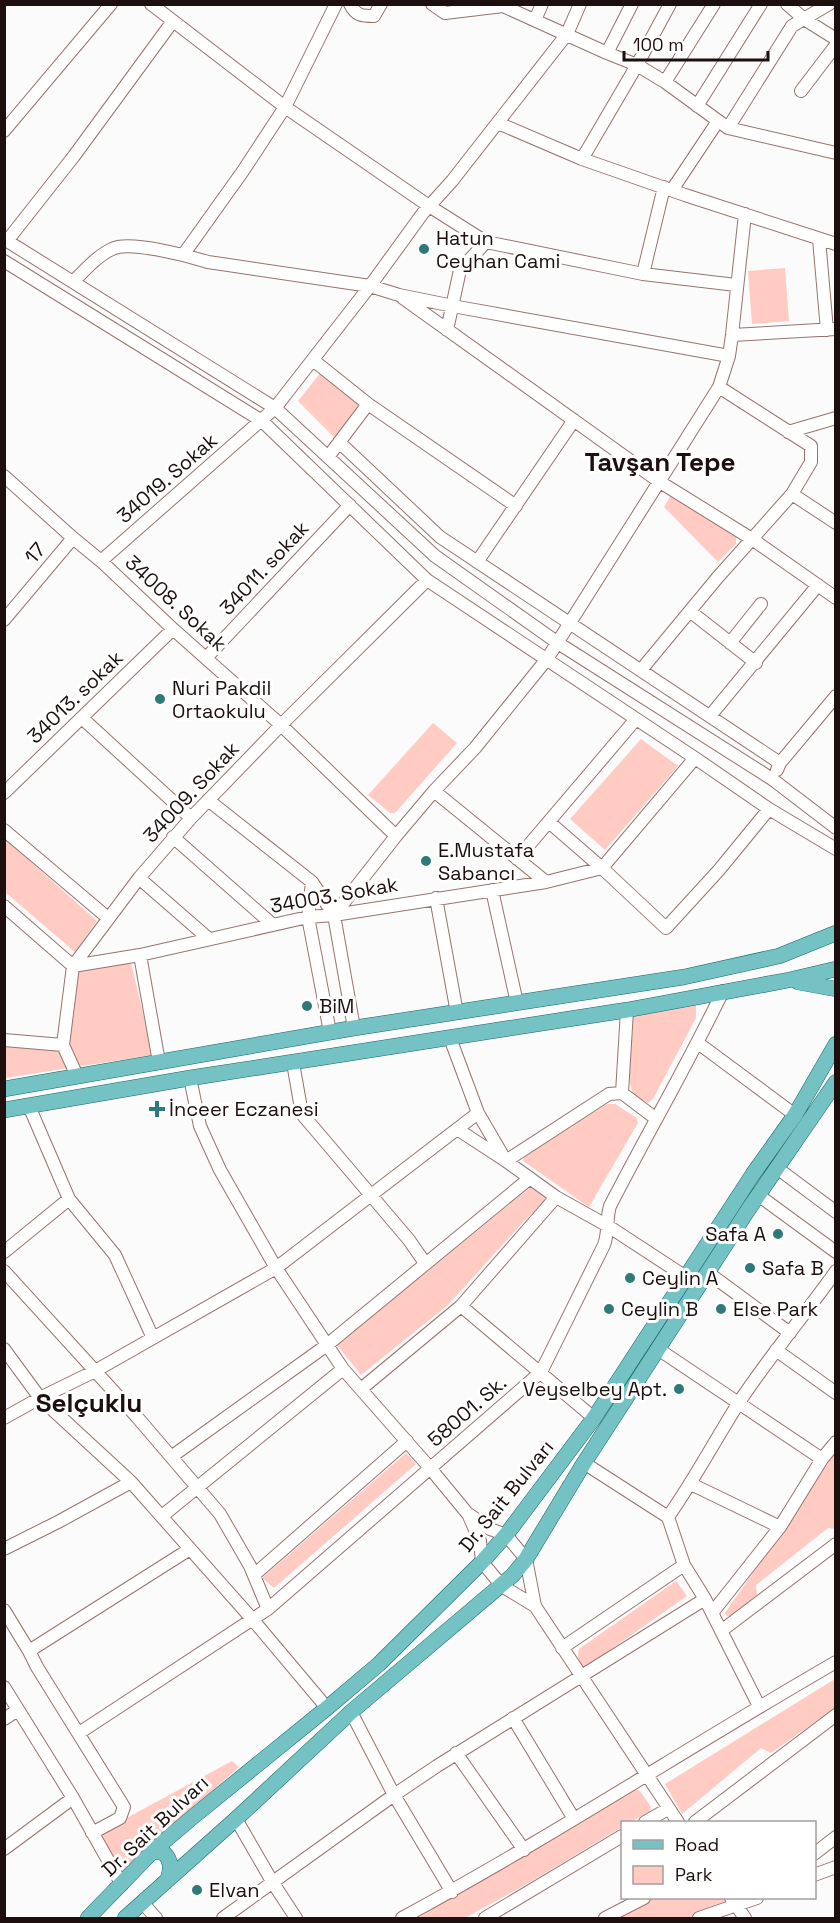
<svg xmlns="http://www.w3.org/2000/svg" width="840" height="1923" font-family="'Space Grotesk',sans-serif">
<style>
.green{fill:#ffcbc2}
.lines{fill:none;stroke-linecap:round;stroke-linejoin:round}
.minor-casing{stroke:#96746e;stroke-width:14}
.major-casing{stroke:#196969;stroke-width:16}
.minor{stroke:#fff;stroke-width:12}
.major{stroke:#74c2c3;stroke-width:15}
.poi-dot{fill:#2f7979;stroke:#fff;stroke-width:2}
.labels{text-anchor:middle;stroke-width:6;stroke-linejoin:round;paint-order:stroke}
.poi-label{font-size:20px;fill:#1c0f0d;stroke:#fff;text-anchor:start}
.street-label{font-size:20px;fill:#1c0f0d;stroke:#fff}
.district-label{font-size:26px;font-weight:bold;fill:#1c0f0d;stroke:#fff}
</style>
<rect width="100%" height="100%" fill="#fbfbfb"/>
<path class="green" d="M785,268L789,321L752,324L748,271Z
M321,372L365,405L337,440L298,401Z
M671,495L736,537V544L718,562L664,507Z
M433,723L457,743L395,813H390L368,795Z
M641,739L678,766L605,850L570,819Z
M5,839L97,921L75,952L5,892Z
M131,963L153,1055L5,1078V1040L63,1045L73,966Z
M696,1001V1018L653,1099L648,1103L633,1095L628,1075L629,1016Z
M607,1104H615L637,1118L638,1123L589,1207L523,1161L524,1156Z
M531,1187L547,1199L525,1220L448,1305L361,1375L337,1345Z
M406,1453L416,1464L274,1588L262,1578Z
M835,1453V1529L828,1528L756,1585L757,1595L731,1616H727L725,1613Z
M676,1581L687,1596L584,1668C578,1662 577,1657 579,1649Z
M835,1679V1708L771,1753L761,1748L682,1814L665,1784Z
M232,1761L239,1767L123,1871L99,1833Z
M636,1789L640,1791L651,1807L650,1811L631,1822H622V1827L532,1881L465,1918H418Z
M644,1898H731L736,1905L699,1918H605Z"/>
<g class="lines">
<defs>
<path id="minor" d="M151,4L285,107L429,206L486,242L643,274L736,285
M350,4C356,16 362,16 374,16L381,4
M432,4L445,13L503,6L607,53L637,65L665,82L728,128L836,153
M787,4L804,19L836,39
M535,20L542,4
M607,53L632,4
M665,82L714,4
M801,91L836,45
M697,106L761,4
M498,123L582,159L685,195L836,244
M728,128L792,26L829,4
M4,131L111,4
M582,159L637,65L670,4
M672,190L718,121
M4,239L275,408L435,556L558,643L772,779L836,828
M819,239L827,330
M7,241L74,156L173,21
M183,255L243,171L285,107L336,4
M4,261L262,421L427,580L695,758L769,809L836,849
M643,274L664,187
M73,282C85,270 97,256 112,249C129,240 189,256 208,262L370,286L399,295L458,307L729,356
M403,298L660,482L752,539L836,598
M447,330L460,270L486,242
M732,335L836,329
M313,360L368,404L516,506
M788,432L836,418
M339,442L440,537L780,763
M328,457L368,404
M4,476L73,538L101,561L173,629L281,725L396,836
M792,494L836,523
M101,561L275,408L370,286L423,213L452,181L567,34L580,4
M477,562L574,420
M691,612L756,663
M4,620L73,538
M730,643L761,604
M206,658L350,505
M641,670L718,577L792,494L811,462V446L719,387
M710,716L818,585
M82,718L191,818
M777,770L780,763L836,696
M434,791L546,882
M4,793L173,629
M208,800L312,882L334,915
M549,822L602,868L666,928L719,870L769,809
M4,830L108,918
M173,837L273,925
M517,859L636,719
M602,868L695,758
M139,878L209,939
M312,882L308,917L330,1032
M492,890L517,1003
M436,898L457,1013
M4,906L73,966
M140,955L159,1062
M73,966L140,955L308,917L334,915L546,882L602,868
M354,1028L334,915L396,836L434,791L475,748L547,659L719,387L729,356L732,335L745,214
M450,1038L478,1113L506,1161L556,1197L608,1226L686,1277
M4,1040L63,1045
M698,1043L795,1115
M293,1063L302,1114L409,1240L425,1263
M77,1076L63,1045L73,966L139,878L191,818L281,725L427,580
M190,1078L200,1126L220,1170L276,1268L343,1369L430,1468L467,1513L490,1529L506,1535L526,1559L535,1606L678,1822
M622,1093L627,1010
M457,1129L506,1161L609,1094L622,1093L655,1118
M777,1168L836,1212
M758,1195L836,1252
M69,1199L115,1255L153,1338
M4,1252L69,1199L29,1106
M4,1271L137,1417L220,1514L250,1566L268,1609
M707,1272L790,1333
M461,1306L594,1418
M4,1349L40,1398L131,1482L253,1620L327,1708
M658,1349L822,1459
M776,1350L836,1393
M361,1389L461,1306L556,1197
M4,1418L40,1398L95,1371L276,1268L478,1113
M171,1457L327,1345L530,1178
M584,1463L668,1517L684,1565L705,1599L759,1706
M691,1484L780,1527
M162,1516L343,1369
M469,1516L480,1541L482,1562L502,1586L535,1606
M668,1517C694,1480 714,1442 738,1404C768,1358 804,1316 836,1271
M4,1549L58,1522L131,1482
M254,1575L407,1441
M4,1610L29,1651L37,1667L124,1807L120,1818L92,1833
M712,1613L780,1527L822,1459L836,1442
M721,1631L836,1544
M562,1648L684,1565
M29,1651L190,1549
M4,1687L73,1798L122,1885
M351,1712L394,1795L452,1892
M513,1718L574,1819
M4,1719L18,1710
M79,1733L268,1609L541,1372L604,1245C609,1232 606,1219 610,1206C647,1134 688,1064 723,991
M456,1753L524,1850
M236,1819L273,1883L296,1918
M645,1822L668,1809
M695,1822L836,1715
M4,1849L73,1798
M814,1854L836,1837
M814,1875L836,1867
M731,1898L745,1918
M142,1902L156,1918
M223,1918L394,1795L437,1766L705,1599
M402,1918C550,1838 690,1746 836,1662
M485,1918L622,1836
M605,1918L644,1898
M699,1918L757,1898"/>
<path id="major" d="M798,982L836,989
M4,1089L354,1028L684,977L779,956L836,933
M4,1110L190,1078L627,1010L789,980L836,969
M153,1851L164,1853C172,1861 171,1869 168,1879
M88,1918L155,1849L194,1816L327,1708L379,1664L482,1562L506,1535L594,1418L753,1174L795,1115L836,1044
M125,1918L236,1819L351,1712L513,1575L526,1559L584,1463L748,1210L836,1082"/>
</defs>
<use href="#minor" class="minor-casing"/>
<use href="#major" class="major-casing"/>
<use href="#minor" class="minor"/>
<use href="#major" class="major"/>
</g>
<g class="poi-dot">
<circle cx="424" cy="249" r="6"/>
<circle cx="160" cy="699" r="6"/>
<circle cx="426" cy="861" r="6"/>
<circle cx="307" cy="1006" r="6"/>
<path d="M154 1100h6v6h6v6h-6v6h-6v-6h-6v-6h6z"/>
<circle cx="778" cy="1234" r="6"/>
<circle cx="750" cy="1268" r="6"/>
<circle cx="630" cy="1278" r="6"/>
<circle cx="609" cy="1309" r="6"/>
<circle cx="721" cy="1309" r="6"/>
<circle cx="679" cy="1389" r="6"/>
<circle cx="197" cy="1890" r="6"/>
</g>
<g class="labels">
<g class="poi-label">
<text x="436" y="245">Hatun<tspan x="436" dy="23">Ceyhan Cami</tspan></text>
<text x="172" y="695">Nuri Pakdil<tspan x="172" dy="23">Ortaokulu</tspan></text>
<text x="438" y="857">E.Mustafa<tspan x="438" dy="23">Sabancı</tspan></text>
<text x="319" y="1013">BiM</text>
<text x="169" y="1116">İnceer Eczanesi</text>
<text x="766" y="1241" text-anchor="end">Safa A</text>
<text x="762" y="1275">Safa B</text>
<text x="642" y="1285">Ceylin A</text>
<text x="621" y="1316">Ceylin B</text>
<text x="733" y="1316">Else Park</text>
<text x="667" y="1396" text-anchor="end">Veyselbey Apt.</text>
<text x="209" y="1897">Elvan</text>
</g>
<g class="street-label">
<text transform="translate(167 478) rotate(-41)" y="7">34019. Sokak</text>
<text transform="translate(35 553) rotate(-50)" y="7">17</text>
<text transform="translate(264 568) rotate(-47)" y="7">34011. sokak</text>
<text transform="translate(176 603) rotate(43)" y="7">34008. Sokak</text>
<text transform="translate(75 697) rotate(-44)" y="7">34013. sokak</text>
<text transform="translate(191 792) rotate(-47)" y="7">34009. Sokak</text>
<text transform="translate(334 895) rotate(-10)" y="7">34003. Sokak</text>
<text transform="translate(467 1411) rotate(-41)" y="7">58001. Sk.</text>
<text transform="translate(506 1496) rotate(-51)" y="7">Dr. Sait Bulvarı</text>
<text transform="translate(155 1826) rotate(-43)" y="7">Dr. Sait Bulvarı</text>
</g>
<g class="district-label">
<text x="660" y="471">Tavşan Tepe</text>
<text x="89" y="1412">Selçuklu</text>
</g>
</g>
<rect width="840" height="1923" fill="none" stroke="#1c0f0d" stroke-width="12"/>
<rect x="621" y="1821" width="195" height="78" fill="#ffffff" stroke="#a49f9e" stroke-width="1.5"/>
<rect x="633" y="1840" width="30" height="9" fill="#74c2c3" stroke="#a49f9e" stroke-width="1.5"/>
<text x="675" y="1851" font-size="18" fill="#1c0f0d">Road</text>
<rect x="633" y="1866" width="30" height="18" fill="#ffcbc2" stroke="#a49f9e" stroke-width="1.5"/>
<text x="675" y="1881" font-size="18" fill="#1c0f0d">Park</text>
<path d="M624 51v9h144v-9" fill="none" stroke="#1c0f0d" stroke-width="3"/>
<text x="633" y="51" font-size="18" fill="#1c0f0d" stroke="#ffffff" stroke-width="4.5" paint-order="stroke">100 m</text>
</svg>
